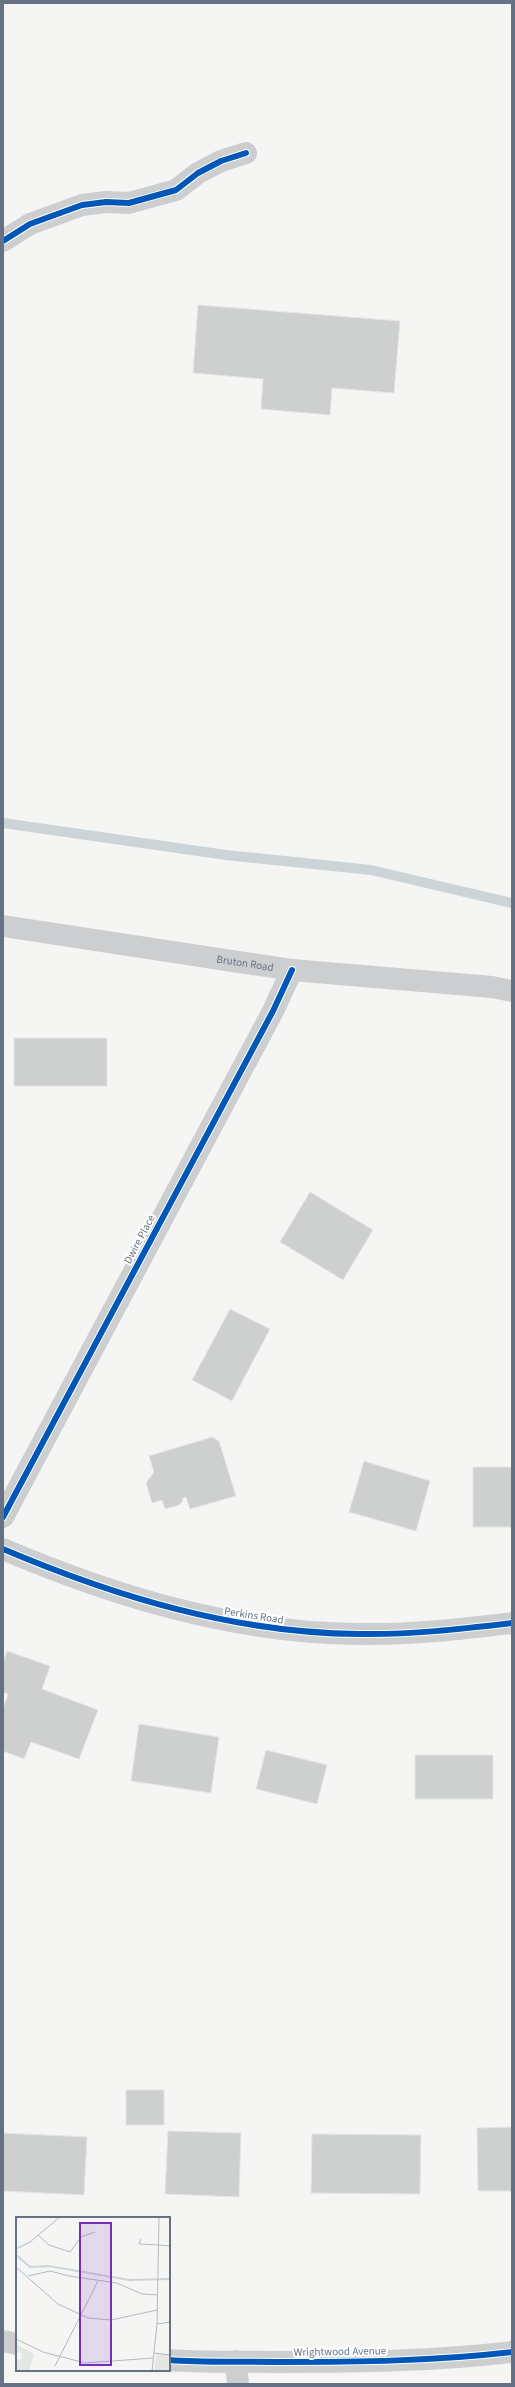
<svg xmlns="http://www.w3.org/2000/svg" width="515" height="2387" font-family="'Source Sans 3',sans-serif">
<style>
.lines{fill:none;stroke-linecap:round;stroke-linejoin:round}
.stream{stroke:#cdd4d7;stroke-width:10}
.building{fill:#ced0d0;stroke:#e4e5e4}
.street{stroke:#cdcecf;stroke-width:22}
.cycleway-casing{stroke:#fff;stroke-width:8}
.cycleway{stroke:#0057b8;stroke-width:6}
.labels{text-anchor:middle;stroke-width:4;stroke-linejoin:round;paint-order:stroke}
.street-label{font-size:11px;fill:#667284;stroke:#fff}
.inset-river{fill:none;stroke:#cdd4d7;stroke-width:2}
.inset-road{fill:none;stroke:#b3b9c0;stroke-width:1}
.view{fill:#7b2cbf;fill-opacity:0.15;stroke:#7b2cbf;stroke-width:2}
.inset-edge{fill:none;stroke:#667284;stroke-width:2}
</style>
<rect width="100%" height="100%" fill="#f5f6f4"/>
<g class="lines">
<path class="stream" d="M3,823L226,855L371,870L512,903"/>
</g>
<path class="building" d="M198,305L400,321L394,393L332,388L330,415L261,409L263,379L193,373Z
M14,1038H107V1086H14Z
M310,1192L373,1230L343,1280L280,1242Z
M230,1309L270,1329L232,1401L192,1380Z
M212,1437L219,1441L236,1496L190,1509L186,1497L182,1499L183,1501L179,1505L165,1509L162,1500L152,1503L146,1483L154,1472L149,1456Z
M364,1461L430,1481L416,1531L349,1512Z
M473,1467H512V1527H473Z
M7,1651L50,1666L42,1689L98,1710L79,1759L31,1742L24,1759L3,1751V1709L8,1694L3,1692V1662Z
M139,1724L219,1737L211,1793L131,1781Z
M266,1750L327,1765L317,1804L256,1789Z
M415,1755H493V1799H415Z
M126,2090H164V2125H126Z
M512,2127V2191H478L477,2128Z
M168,2131L241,2133L239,2197L165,2194Z
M3,2133L87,2137L84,2195L3,2191Z
M312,2134L421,2135L420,2194L311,2193Z"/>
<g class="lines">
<g class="street">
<path d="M3,241L30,224L82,205L106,202L129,203L176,190L198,173L221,161L246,153"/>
<path id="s1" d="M3,926L292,970L492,987L512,991"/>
<path d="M3,1517L273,1011L292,970"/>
<path d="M3,1549C116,1597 235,1633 359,1634C410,1635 461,1629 512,1623"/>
<path d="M3,2341L17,2344"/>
<path d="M169,2360C206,2363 244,2361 281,2362C358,2362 435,2361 512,2352"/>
<path d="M236,2361L238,2384"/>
</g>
<defs>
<path id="cycleway" d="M3,241L30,224L82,205L106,202L129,203L176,190L198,173L221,161L246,153
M3,1517L273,1011L292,970
M3,1549C116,1597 235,1633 359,1634C410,1635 461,1629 512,1623
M169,2360C206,2363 244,2361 281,2362C358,2362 435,2361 512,2352"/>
</defs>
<use href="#cycleway" class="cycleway-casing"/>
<use href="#cycleway" class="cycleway"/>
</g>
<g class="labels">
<g class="street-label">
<text dy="4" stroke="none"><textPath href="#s1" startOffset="245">Bruton Road</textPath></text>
<text transform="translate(139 1239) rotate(-62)" y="4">Dwire Place</text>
<text transform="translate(254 1615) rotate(9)" y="4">Perkins Road</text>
<text transform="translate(340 2351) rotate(-1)" y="4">Wrightwood Avenue</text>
</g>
</g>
<g transform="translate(16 2217)">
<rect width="154" height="154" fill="#f5f6f4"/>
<path d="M0,127L18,137L13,154H0V142L5,143L6,136L0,135Z" fill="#e4e8e2"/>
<path d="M140,136L154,138V154H138Z" fill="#e4e8e2"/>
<path class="inset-river" d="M0,38L14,50L33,49L113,63L154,62"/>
<path class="inset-road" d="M22,18L33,28L54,35L65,20L79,15M125,22L123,27L142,28M142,28L154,29M0,32L14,25L44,0M0,50L42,87L72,101L95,103L141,93M12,59L34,54L53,59L101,66L126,77L142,78M141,107L154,105M0,122L27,135L69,146L137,141M138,136L154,138M39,149L82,64M136,154L141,107L143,0"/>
<path class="view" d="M64,6H95V148H64Z"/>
<rect width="154" height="154" class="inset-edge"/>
</g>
<rect width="515" height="2387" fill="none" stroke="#667284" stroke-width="8"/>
</svg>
